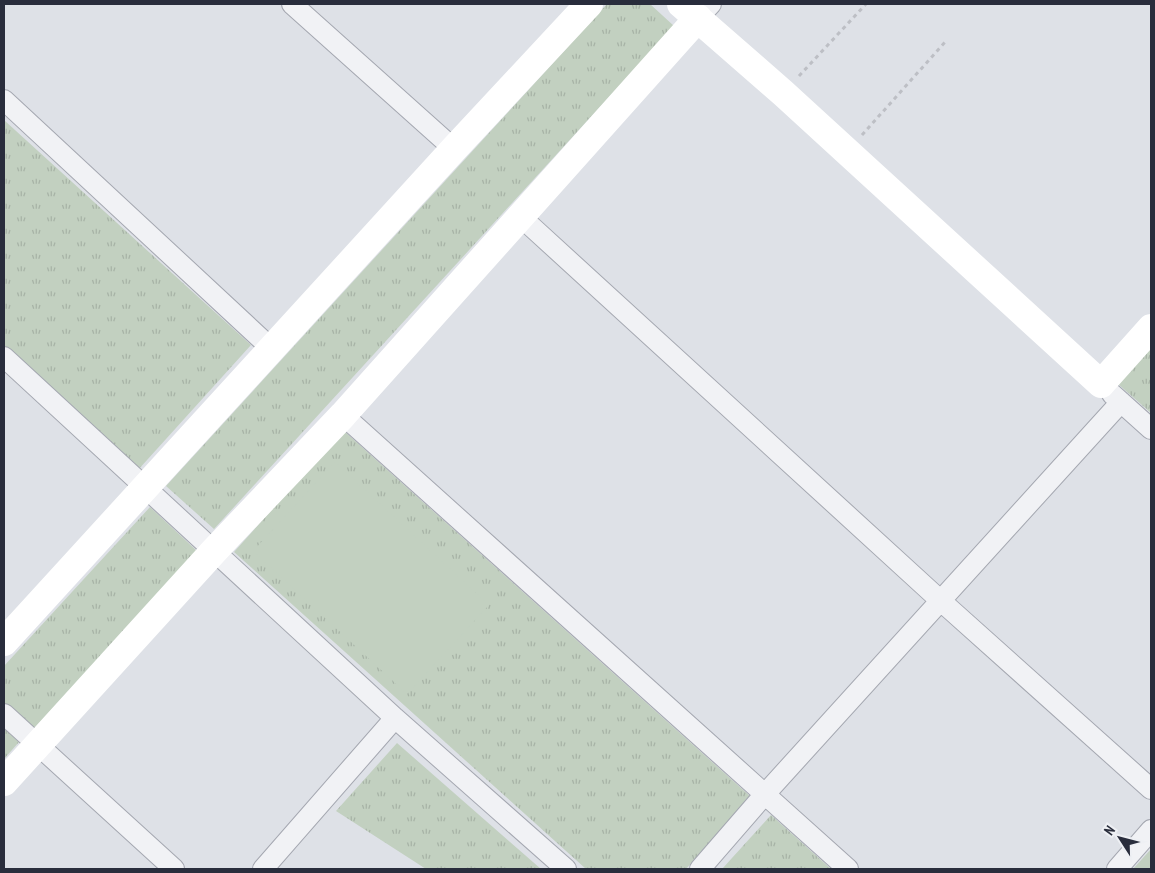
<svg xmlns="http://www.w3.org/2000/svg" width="1155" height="873" font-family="'PT Sans Narrow',sans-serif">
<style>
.grass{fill:url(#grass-tufts)}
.pitch{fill:#c2d0c0}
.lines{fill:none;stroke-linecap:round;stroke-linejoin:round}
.minor-casing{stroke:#a4a7b0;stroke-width:22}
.path{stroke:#bdbfc5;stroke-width:3;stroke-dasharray:4 4;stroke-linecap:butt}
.minor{stroke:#f1f2f5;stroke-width:20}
.secondary{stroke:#fff;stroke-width:28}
</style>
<defs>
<pattern id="grass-tufts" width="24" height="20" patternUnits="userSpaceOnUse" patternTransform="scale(1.25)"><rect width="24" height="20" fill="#c2d0c0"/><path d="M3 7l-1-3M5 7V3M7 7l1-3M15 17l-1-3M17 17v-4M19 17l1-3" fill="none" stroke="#a7b3a6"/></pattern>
</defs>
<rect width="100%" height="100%" fill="#dee1e7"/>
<path class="grass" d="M607,4H650L674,26L214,529L166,486Z
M4,120L251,345L138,470L4,348Z
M1151,336V413L1118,384Z
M343,430L751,797L686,869H586L234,552Z
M150,507L197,551L30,733L4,709V666Z
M4,728L19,742L4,759Z
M397,743L541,869H426L336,811Z
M771,815L831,869H722Z"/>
<path class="pitch" d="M335,462L489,605L407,694L253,551Z
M1151,849V869H1133Z"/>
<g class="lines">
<defs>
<path id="minor" d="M292,4L454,149
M698,18L711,4
M4,100L272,349
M521,217L941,601L1151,789
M4,357L395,718L566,869
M1112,394L1151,429
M343,415L848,869
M4,714L174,869
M263,869L395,718
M700,869L765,794L1121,402
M1117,869L1151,830"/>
</defs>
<use href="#minor" class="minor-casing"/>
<path class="path" d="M799,76L866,4
M862,135L946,41"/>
<use href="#minor" class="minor"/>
<path class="secondary" d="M681,4L783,93L1101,384L1151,328
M4,642L454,149L589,4
M4,782L214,551L343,415L698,18"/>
</g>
<rect width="1155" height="873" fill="none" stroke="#292d3c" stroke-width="10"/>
<g transform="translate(1120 838) rotate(306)" stroke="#eef0f4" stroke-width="4" paint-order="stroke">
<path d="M0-4L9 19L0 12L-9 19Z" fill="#292d3c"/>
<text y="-8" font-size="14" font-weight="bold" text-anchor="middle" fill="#292d3c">N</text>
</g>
</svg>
